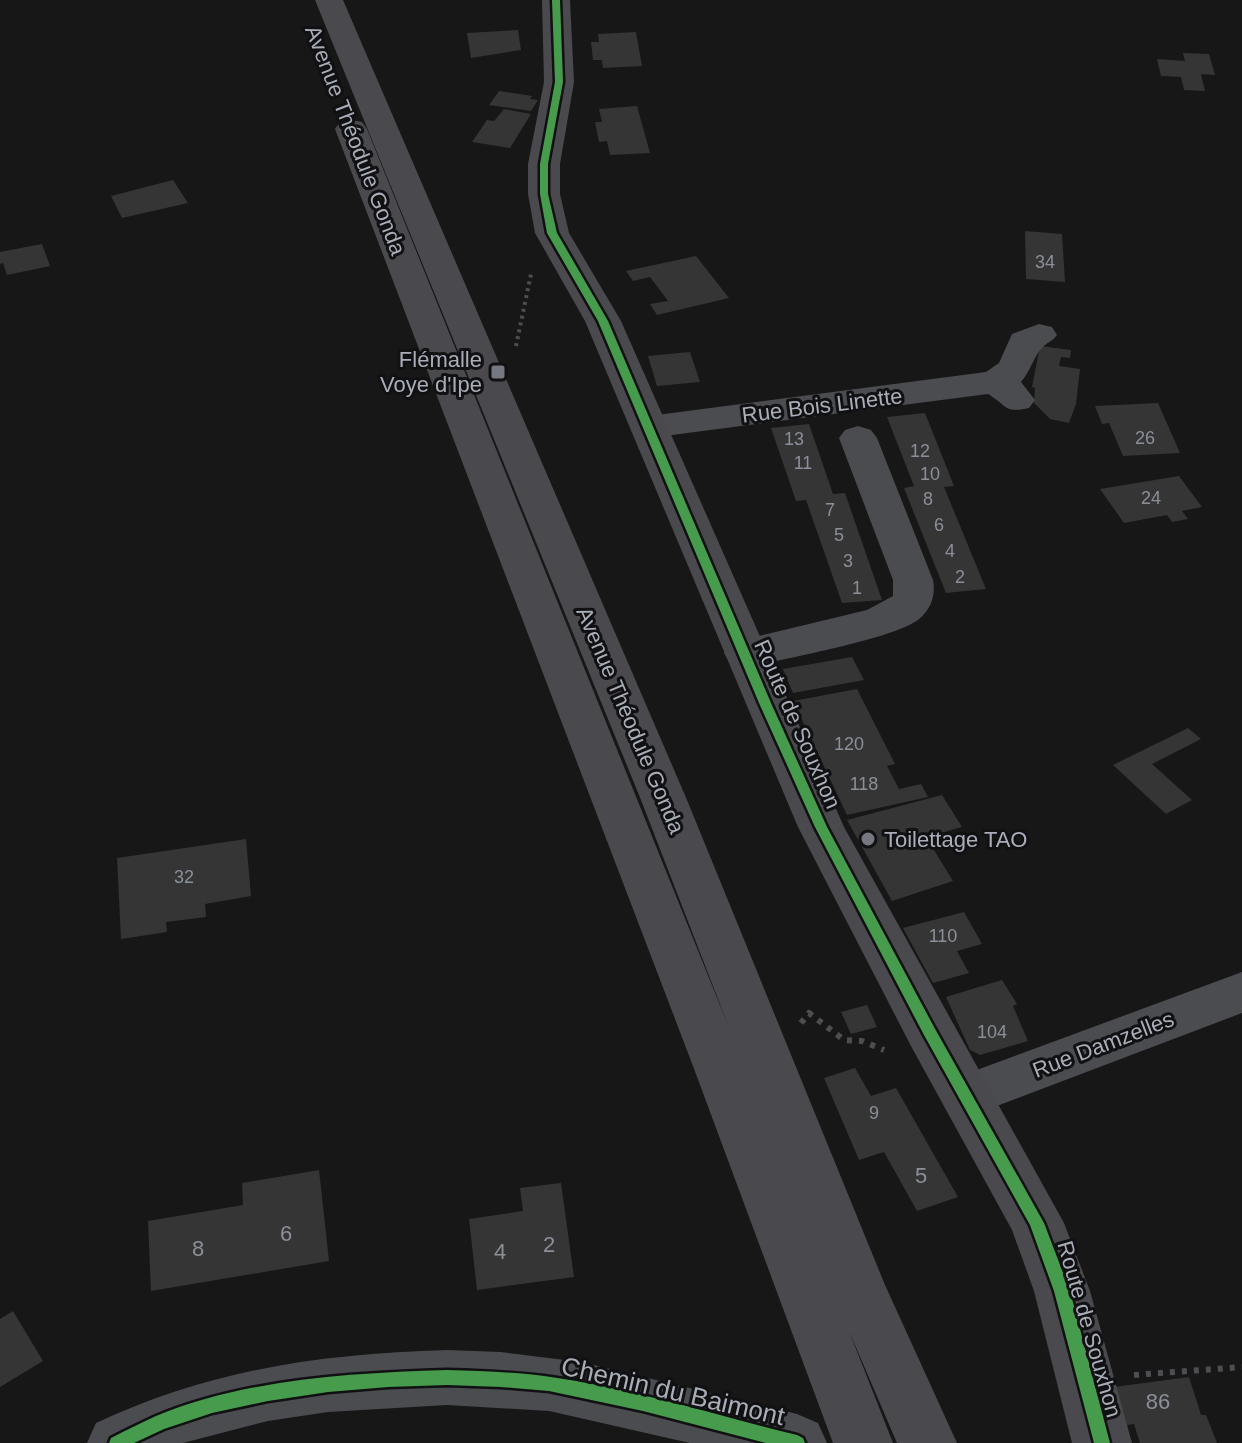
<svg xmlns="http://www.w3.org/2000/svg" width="1242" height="1443" font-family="Arial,sans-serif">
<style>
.building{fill:#353536}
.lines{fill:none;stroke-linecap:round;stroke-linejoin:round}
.path-far1{stroke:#4d4e52;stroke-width:4;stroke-dasharray:3 4;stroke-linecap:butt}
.path{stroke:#4d4e52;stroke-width:6;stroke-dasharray:5 7;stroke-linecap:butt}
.street{fill:#4b4c50;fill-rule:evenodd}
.secondary{fill:#4a4a4e;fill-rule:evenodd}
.cycleway-casing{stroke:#111113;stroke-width:5}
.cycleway{fill:#469c4c;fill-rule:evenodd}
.poi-dot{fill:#757880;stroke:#111113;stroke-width:3}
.labels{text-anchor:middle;stroke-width:6;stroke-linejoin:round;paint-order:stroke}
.number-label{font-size:18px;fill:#8b8f98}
.street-label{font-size:22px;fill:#a8adb8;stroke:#111113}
.poi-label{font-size:22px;fill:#a8adb8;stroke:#111113;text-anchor:end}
.near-number-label{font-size:22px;fill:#8b8f98}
.near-street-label{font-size:26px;fill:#a8adb8;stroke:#111113}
</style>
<rect width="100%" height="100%" fill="#171717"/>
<path class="building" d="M518,30L521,50L471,58L467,33Z
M636,32L642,66L603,68L602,60H593L591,42H599L598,34Z
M1183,53L1209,54L1215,75L1201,74L1205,91L1184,90L1181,77L1161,76L1157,59L1185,61Z
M499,91L532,96L530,99L538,100L531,111L489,105Z
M637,106L650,153L610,155L607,141L599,142L595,122H602L599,109Z
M504,109L531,114L510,148L472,142L487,120L494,121Z
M173,180L188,203L122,218L111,196Z
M1025,231L1062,234L1065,282L1026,279Z
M42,244L50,266L7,275L3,263L0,264V252Z
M696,256L729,298L657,315L650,304L668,301L650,277L633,281L626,271Z
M1040,346L1071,350L1070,358L1061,357L1059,366L1080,369L1076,404L1069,423L1050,419L1034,403L1035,388L1032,387Z
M690,352L700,382L657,386L648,356Z
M1158,403L1180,453L1123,456L1109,423L1102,424L1095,406Z
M925,413L954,486L944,487L986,589L946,593L904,488L914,486L887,417Z
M809,424L833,494L845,493L882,600L842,603L806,500L796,501L771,428Z
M1179,476L1202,507L1182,511L1188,519L1172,522L1167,515L1124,523L1100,489Z
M852,657L864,680L793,693L783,669Z
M857,689L895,764L887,766L899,789L921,784L928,797L847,815L793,701Z
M1188,728L1201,739L1152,764L1192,800L1166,814L1113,765Z
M942,795L962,827L926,837L953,881L892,901L847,820Z
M246,839L251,896L205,904L206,917L166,922L167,932L121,939L117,858Z
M964,912L982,944L957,951L969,973L933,983L903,928Z
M1002,980L1017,1004L1013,1006L1028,1041L980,1055L970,1050L946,997Z
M867,1005L877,1027L851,1034L841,1012Z
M855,1068L871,1096L896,1088L958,1197L917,1211L884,1152L859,1160L824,1078Z
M319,1170L329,1261L151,1291L148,1221L243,1205L242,1183Z
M561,1183L574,1277L477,1290L469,1219L523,1211L520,1188Z
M13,1311L43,1361L0,1387V1319Z
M1189,1377L1201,1415H1206L1217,1443H1140L1134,1424L1127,1425L1114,1387Z"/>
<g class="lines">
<path class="path-far1" d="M516,346L531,274"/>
<path class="path" d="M801,1023L809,1013L844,1040L862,1041L884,1050
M1134,1375L1242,1367"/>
<path class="street" d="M1039,324L1052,327L1057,335C1052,342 1047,342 1042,348C1034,356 1030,372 1021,382L1035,400L1029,408C1004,414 1007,405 988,394L649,438L636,435L630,427L636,419L649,416L986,372L999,363L1012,334Z
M858,426L871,430L877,438L933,580C936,595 931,609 919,619C895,639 781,659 745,668L730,663L724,653L730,643L867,610L893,596V580L839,438L845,430Z
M1242,972V1013L965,1118L947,1111L939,1096L947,1081Z
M447,1350L501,1352L581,1362L797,1414L818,1423L827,1443H690L549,1411L447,1405L328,1412L268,1421L183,1443H87L96,1423C211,1369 321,1354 447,1350Z"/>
<path class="secondary" d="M315,0H343L687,800L885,1285L957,1443H897L849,1331L893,1443H833L693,1066L335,129L340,122L351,120L362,122L367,129L730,1030L641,800Z
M542,0H570L574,82L560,164V194L569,233L621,321L844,827L1064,1223L1090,1291L1132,1443H1072L1034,1291L1012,1230L911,1046L798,827L585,321L535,233L528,194V164L544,82Z"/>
<defs>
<path id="cycleway" d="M552,0H560L563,82L548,164V194L557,233L608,321L771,703L827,827L934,1027L1044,1223L1070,1291L1110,1443H1094L1054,1291L1030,1225L924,1035L815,827L759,703L598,321L547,233L540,194V164L555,82Z
M447,1370C482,1371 517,1372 551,1377C634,1389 715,1415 797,1435L803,1438L805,1443H766L643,1411L549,1391L501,1387L447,1385L388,1387L328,1392L268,1401L212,1413L164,1429L134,1443H109L111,1438C126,1430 141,1423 156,1416C245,1379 351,1373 447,1370Z"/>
</defs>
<use href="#cycleway" class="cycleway-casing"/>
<use href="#cycleway" class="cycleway"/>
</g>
<g class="poi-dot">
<rect x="490" y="364" width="16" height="16" rx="4"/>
<circle cx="868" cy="839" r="8"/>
</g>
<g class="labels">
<g class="number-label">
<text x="1045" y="268">34</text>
<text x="1145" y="444">26</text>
<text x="794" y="445">13</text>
<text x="920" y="457">12</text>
<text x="803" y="469">11</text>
<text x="930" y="480">10</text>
<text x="1151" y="504">24</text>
<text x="928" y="505">8</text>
<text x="830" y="516">7</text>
<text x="939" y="531">6</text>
<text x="839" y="541">5</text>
<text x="950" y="557">4</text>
<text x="848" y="567">3</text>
<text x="960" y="583">2</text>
<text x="857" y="594">1</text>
<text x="849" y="750">120</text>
<text x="864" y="790">118</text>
<text x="184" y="883">32</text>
<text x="943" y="942">110</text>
<text x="992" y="1038">104</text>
<text x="874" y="1119">9</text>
</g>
<g class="street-label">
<text transform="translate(356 140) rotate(69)" y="8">Avenue Théodule Gonda</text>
<text transform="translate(822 405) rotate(-7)" y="8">Rue Bois Linette</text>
<text transform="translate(631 720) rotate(67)" y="8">Avenue Théodule Gonda</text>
<text transform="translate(798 724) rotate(66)" y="8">Route de Souxhon</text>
<text transform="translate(1103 1044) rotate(-21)" y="8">Rue Damzelles</text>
<text transform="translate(1090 1329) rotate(74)" y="8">Route de Souxhon</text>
</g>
<g class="poi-label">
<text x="482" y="367">Flémalle<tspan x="482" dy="25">Voye d'Ipe</tspan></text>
<text x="884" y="847" text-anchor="start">Toilettage TAO</text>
</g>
<g class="near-number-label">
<text x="921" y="1183">5</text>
<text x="286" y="1241">6</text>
<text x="549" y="1252">2</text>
<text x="198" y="1256">8</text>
<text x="500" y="1259">4</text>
<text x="1158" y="1409">86</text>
</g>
<g class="near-street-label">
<text transform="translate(673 1391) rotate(13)" y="9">Chemin du Baimont</text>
</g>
</g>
</svg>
